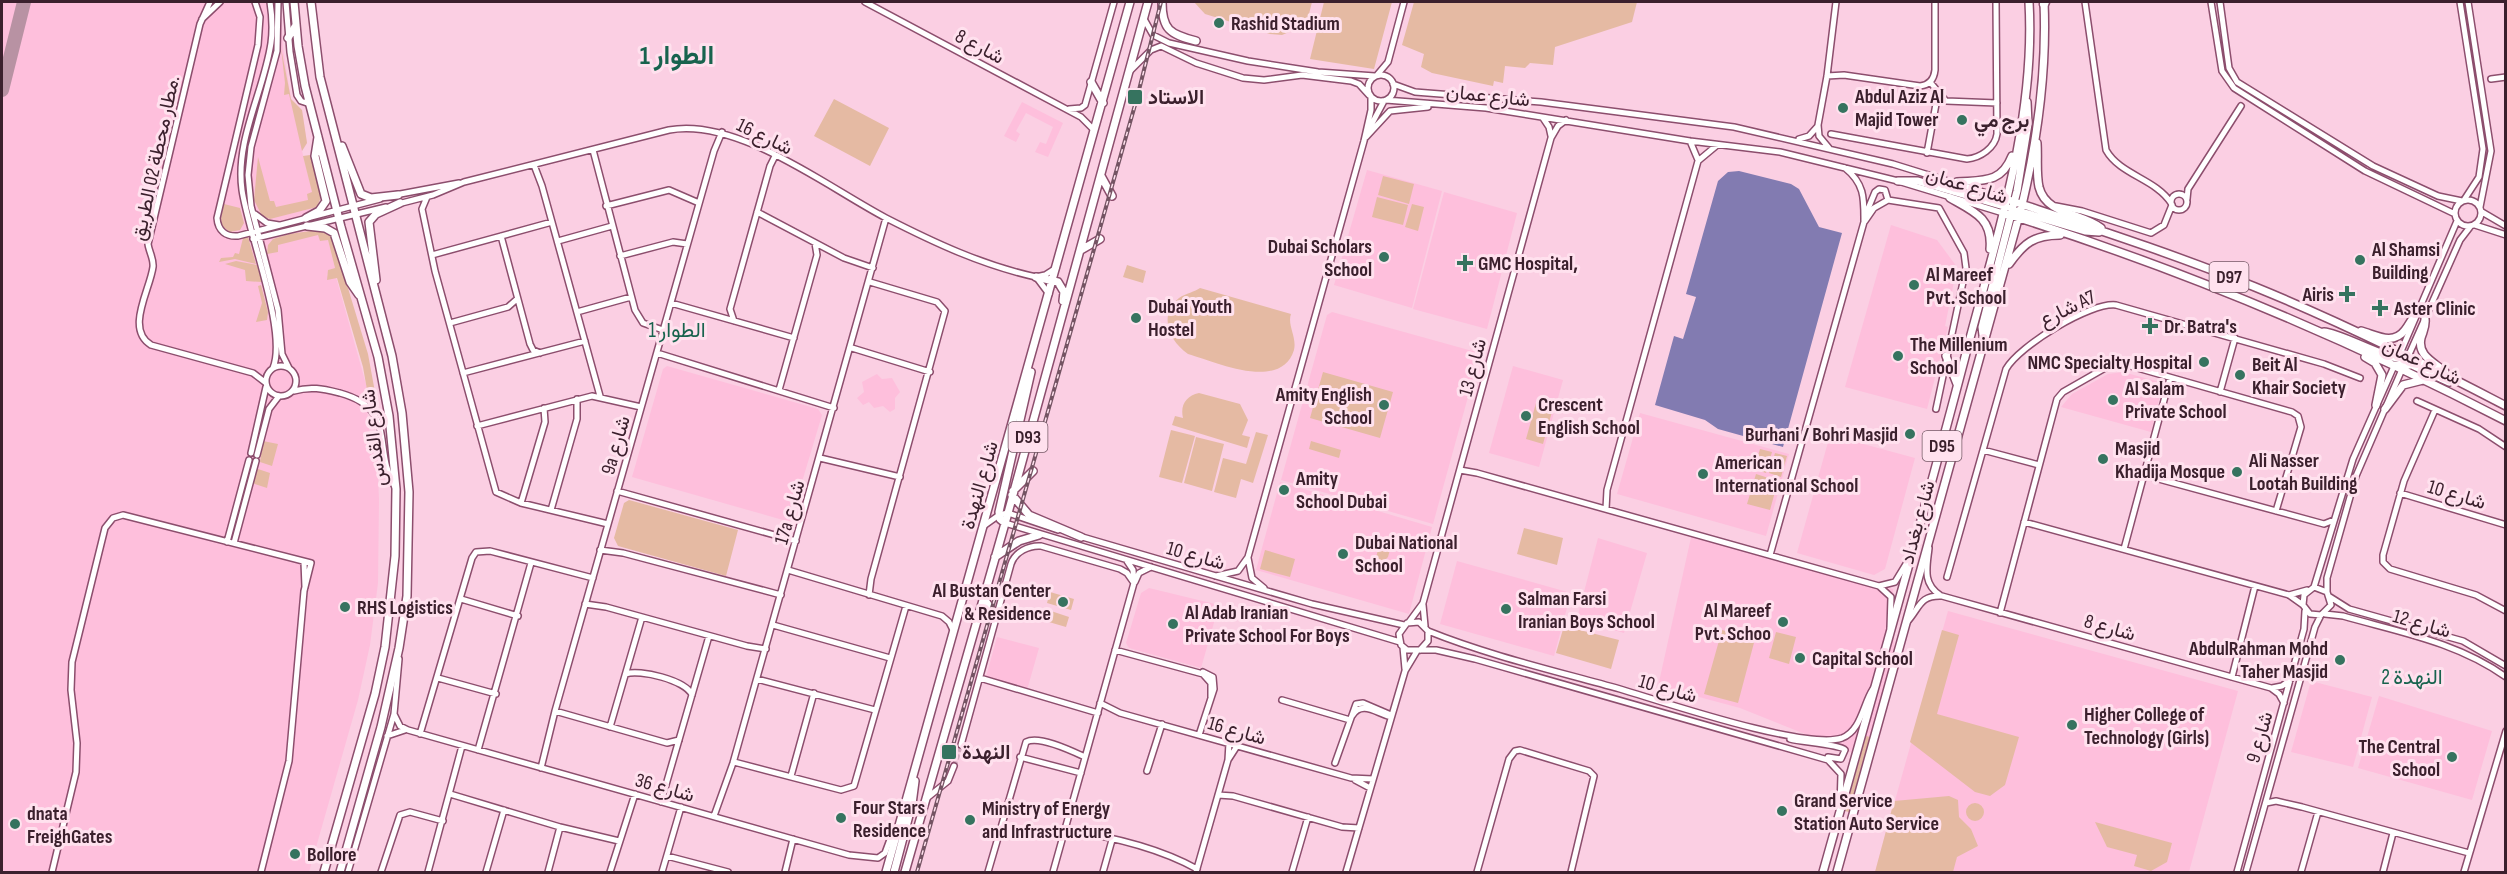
<svg xmlns="http://www.w3.org/2000/svg" width="2507" height="874" font-family="'Sofia Sans Condensed',Vazirmatn,sans-serif">
<style>
.built{fill:#febfdc}
.green{fill:#e5baa3}
.water{fill:#827bb1}
.lines{fill:none;stroke-linecap:round;stroke-linejoin:round}
.taxiway{stroke:#b892a3;stroke-width:14}
.minor-tunnel{stroke:#d5acbf;stroke-width:5;stroke-dasharray:5 2.5;stroke-linecap:butt}
.minor-casing{stroke:#8c4e6d;stroke-width:8}
.major-casing{stroke:#8c4e6d;stroke-width:10}
.highway-casing{stroke:#8c4e6d;stroke-width:11}
.minor{stroke:#fff;stroke-width:5}
.major{stroke:#fff;stroke-width:7}
.highway{stroke:#fff;stroke-width:8}
.rail-casing{stroke:#745463;stroke-width:4}
.rail{stroke:#ffe1ee;stroke-width:1.5;stroke-dasharray:4.5;stroke-linecap:butt}
.poi-dot{fill:#36735f;stroke:#ffe1ee;stroke-width:2}
.labels{text-anchor:middle;stroke-width:6;stroke-linejoin:round;paint-order:stroke}
.shield{fill:#ffe1ee;stroke:#765a67;stroke-width:1.5}
.shield-label{font-size:18px;font-weight:bold;fill:#3b202d}
.poi-label{font-size:20px;font-weight:bold;fill:#3b202d;stroke:#ffe1ee;text-anchor:start}
.street-label{font-size:20px;fill:#3b202d;stroke:#ffe1ee}
.neighbourhood-label{font-size:21px;fill:#18634e;stroke:#ffe1ee}
.district-label{font-size:26px;font-weight:bold;fill:#18634e;stroke:#ffe1ee}
</style>
<rect width="100%" height="100%" fill="#fbcfe3"/>
<path class="built" d="M2,2H280L283,48L291,99L302,110L307,143L302,151L324,240H328L335,268L328,270L329,274L326,275L336,277L369,395L367,422L377,455L379,499L378,583L370,645L358,700L309,872H2Z
M1022,102L1063,123L1048,157L1035,152L1040,142L1046,144L1053,127L1026,113L1016,131L1020,134L1016,142L1004,136Z
M1367,170L1442,191L1412,308L1334,285Z
M1444,192L1517,213L1487,329L1413,309Z
M1891,225L1937,240L1957,267L1945,326L1948,327L1927,409L1845,387Z
M1332,312L1476,352L1479,357L1433,524L1281,480L1327,315Z
M667,366L818,409L822,415L790,522L632,477L663,369Z
M1513,366L1563,380L1539,467L1489,453Z
M2123,372L2163,383L2151,432L2061,407L2072,394L2108,374Z
M877,374L882,379L892,378L900,392L895,398V409L890,412L883,406L874,408L869,402L863,405L857,398L864,392L862,382Z
M1640,413L1789,454L1766,536L1617,494Z
M1830,435L1915,458L1885,569L1874,575L1797,553Z
M1280,482L1432,527L1409,614L1256,570Z
M1692,533L1893,589L1895,670L1870,760L1740,708L1662,687L1659,682Z
M1598,538L1647,553L1624,633L1577,619Z
M1457,561L1571,593L1554,656L1440,624Z
M1149,588L1219,605L1201,668L1129,648L1126,643L1141,593Z
M1948,611L2238,691L2189,872H1875Z
M997,637L1039,648L1027,690L986,677Z
M2311,681L2372,697L2353,767L2291,752Z
M2379,696L2492,731L2472,800L2358,768Z"/>
<path class="green" d="M1194,2H1312L1308,18L1301,27L1282,35L1270,34L1205,14Z
M1324,2H1392L1374,69L1310,59Z
M1414,2H1637L1632,22L1555,47L1553,65L1530,63L1525,68L1505,66L1503,83L1494,81L1493,86L1432,73L1421,67L1424,54L1402,45Z
M281,48L291,99L302,110L307,143L302,151L289,94L284,95L285,83Z
M834,99L889,128L870,166L814,136Z
M310,155L321,197L317,207L270,219L262,216L254,200L258,157L270,201H274L276,207L308,200L307,194L312,192L303,156Z
M1383,176L1414,184L1409,204L1378,195Z
M1377,197L1408,205L1403,225L1372,217Z
M224,204L240,208L244,223L240,230L230,232L222,226L221,218Z
M1412,204L1424,207L1418,231L1405,227Z
M318,230L330,235L334,242L368,354L379,414L369,401L363,367L337,278L327,280L328,270L335,268L328,240L320,241L318,235L278,245V252L267,254L268,245L273,239L289,234Z
M248,237L256,264L235,259L219,262L221,258L233,257L235,253L239,254L243,238Z
M236,261L257,265L262,282L246,281L245,270L225,264Z
M1127,265L1146,271L1143,283L1123,277Z
M261,285L268,312L267,320L256,322L262,303L258,286Z
M1200,288L1291,314C1287,325 1297,337 1294,350C1281,392 1216,362 1188,354C1169,341 1158,315 1179,298C1186,293 1195,292 1200,288Z
M1323,372L1393,392L1380,438L1310,418Z
M1199,393L1240,404L1248,420L1242,435L1250,437L1247,448L1172,425L1175,416L1183,418C1180,405 1186,396 1199,393Z
M1536,403L1553,408L1543,444L1526,439Z
M1171,430L1195,436L1182,483L1159,477Z
M1256,432L1268,435L1253,483L1241,479L1236,498L1214,492L1223,458L1246,464Z
M1196,437L1224,444L1212,491L1184,483Z
M263,441L278,444L272,466L260,462Z
M1311,441L1341,450L1339,458L1309,449Z
M1760,449L1772,452L1766,473L1754,469Z
M1775,453L1787,456L1781,477L1769,473Z
M255,468L270,473L267,488L252,483Z
M1756,474L1778,481L1770,510L1747,504Z
M629,500L738,530L726,576L618,546L614,538L624,503Z
M1524,528L1563,538L1557,565L1517,554Z
M1390,536L1393,538L1388,557L1381,564L1375,561L1378,550L1368,548Z
M1265,550L1295,559L1290,577L1260,569Z
M1050,592L1074,599L1071,610L1047,603Z
M1045,609L1069,617L1066,627L1042,620Z
M1564,626L1619,640L1611,669L1556,653Z
M1722,630L1755,639L1738,703L1704,694Z
M1942,630L1959,635L1937,714L2019,737L2005,785L1990,796L1975,792L1910,742Z
M1776,632L1796,637L1789,664L1769,658Z
M1866,736L1870,737L1849,812L1845,811Z
M1949,796L1958,800L1959,817L1971,829L1978,846L1957,857L1953,872H1875L1894,801Z
M1966 812a9 9 0 1 1 18 0a9 9 0 1 1-18 0Z
M2095,822L2172,843L2167,862L2151,871L2134,866L2137,855L2107,847Z"/>
<path class="water" d="M1739,171L1791,184L1799,189L1819,227L1842,233L1783,447L1718,429L1705,420L1655,405L1674,336L1683,339L1696,297L1686,294L1718,181L1728,172Z"/>
<g class="lines">
<path class="taxiway" d="M2,90L24,2"/>
<path class="minor-tunnel" d="M954,766L961,745"/>
<defs>
<path id="minor" d="M210,2L200,24L148,244C149,252 154,259 153,267C150,290 125,329 151,345L253,373L266,383
M255,2L260,17L258,45L217,218C218,231 226,237 238,236L380,199
M270,2C272,15 273,29 271,43C264,91 235,140 242,190C248,233 288,332 273,368
M278,2L277,51L251,147L248,175L251,206L278,310L282,354L289,368
M286,2L290,52L297,95L301,101L310,104
M865,2L1081,117L1094,130
M2085,2L2106,150C2120,175 2156,179 2171,203
M2211,2L2222,71L2234,88L2365,171L2455,214
M2220,2L2229,68L2237,82L2373,166L2438,196L2462,201
M2460,2L2483,149L2479,177L2464,200
M2468,2L2491,151L2480,207
M202,19L220,2
M1144,19L1153,35L1169,43L1248,61L1318,72L1375,76
M1130,71L1151,50L1161,46L1196,63L1243,78L1264,80L1302,75L1351,81L1359,84L1369,95
M1368 88a13 13 0 1 1 26 0a13 13 0 1 1-26 0Z
M1377,75L1388,62L1404,2
M1827,76L1844,75L1920,86C1930,85 1934,79 1935,70V2
M2491,79L2506,77
M1930,82L1946,101L1997,103
M1393,84L1415,92L1541,102L1734,127L1893,164L2006,199
M1386,100L1486,108L1690,141L1780,152L1898,181L2003,213
M1069,109L1081,108L1085,105L1114,2
M1543,118L1549,127L1551,136
M1369,129L1384,101
M1831,134L1967,159C1980,158 1995,148 1997,134L1996,2
M1366,137L1390,111L1428,107
M1799,139L1809,136L1818,126
M1690,141L1698,160
M1829,148L1819,136L1818,125L1827,76L1836,2
M593,150L635,310L643,323L663,330
M1927,153L1936,104L1940,97
M534,165L542,186L600,396
M2171 202a8 8 0 1 1 16 0a8 8 0 1 1-16 0Z
M395,195L459,183
M427,197L422,209L435,271L496,492L521,503L608,524
M2187,199L2188,189L2241,106
M2455 213a13 13 0 1 1 26 0a13 13 0 1 1-26 0Z
M1888,200L1939,208L1964,253L1966,268L1936,409
M398,204L433,195L464,182L669,130C737,117 827,187 886,218C935,243 982,265 1036,277L1045,275L1056,268
M606,206L669,190L699,203
M2056,206L2082,211L2151,233L2164,225L2172,205
M757,212L844,258L873,268
M2482,212L2506,226
M255,214L267,223L279,225
M1865,221L1874,208L1888,200L1885,190L1879,189L1875,192L1865,216
M2475,225L2506,235
M501,236L530,344L533,350L540,353
M253,239L386,207
M558,241L612,226
M432,255L552,222
M620,256L673,242L687,244
M1037,278L1049,294
M671,303L794,338
M577,312L631,297
M734,321L730,309L770,166L775,156
M450,323L508,307L517,299
M852,348L930,372
M657,353L834,408
M2399,356L2457,221
M2407,359L2460,240L2470,227
M266 381a15 15 0 1 1 30 0a15 15 0 1 1-30 0Z
M463,373L585,341
M779,390L817,255L815,243
M294,391C311,386 323,389 340,393C398,409 372,448 395,487
M2220,392L2235,338
M2417,401L2479,429L2506,447
M2435,410L2404,481L2383,555V562L2390,569L2476,595L2506,611
M477,426L592,396L641,407
M1983,450L2039,465
M251,453L266,387
M257,455L269,409L279,396
M820,458L900,477
M1460,470L1477,473L1879,586L1891,597L1890,628
M2144,475L2324,524L2334,520
M617,491L796,541
M2400,493L2506,525
M521,503L545,422L544,408
M1606,509L1607,490L1698,161L1716,146
M551,510L577,419V399
M2024,522L2289,595L2303,605
M1005,523L1400,642
M985,525L999,515L1008,513L1058,530
M1079,536L1312,604L1404,625
M227,542L249,460
M234,543L256,461
M1929,548C1927,567 1922,583 1940,595
M2124,549L2170,378
M600,550L623,553L781,595
M1770,555L1864,222C1864,199 1865,184 1845,168
M1248,558L1252,578L1264,588
M304,562L305,587
M788,570L942,616L949,622L953,630
M1216,576L1238,571L1248,557L1364,141L1371,110V98
M1947,577L2006,369C2019,346 2090,302 2116,305L2324,364L2360,378
M1135,582L1139,573L1151,567
M1879,586L1895,582L1909,559
M2314,587L2353,459L2395,364
M2327,592V578L2356,476L2403,367
M869,595L871,579L945,311L937,302L870,282
M2289,595L2307,590
M2330,597L2349,609L2463,641L2506,666
M461,599L518,616
M585,604L606,607L747,646L766,649
M1423,605L1425,626
M2000,613L2057,399L2063,392L2112,364L2120,363L2292,412L2298,416L2301,427L2276,511
M2325,614L2343,616C2399,632 2457,642 2506,677
M1409,622L1423,603L1551,138L1558,126L1566,120
M1907,622C1920,608 1919,595 1942,596L2271,688L2279,694L2284,703
M773,625L890,658
M1428,631C1490,656 1556,671 1620,689C1664,702 1805,750 1842,738C1861,731 1863,704 1873,689
M1403,647L1405,669
M1115,650L1203,674L1211,683V697
M1420,650L1428,641V631L1419,622L1407,623L1399,634L1401,645L1407,650H1436L1475,659L1828,760L1841,774L1840,807
M626,674C639,669 686,680 692,695
M2232,677L2255,586
M438,678L496,694
M980,678L1098,713
M757,679L875,710
M2272,688L2282,686L2290,680
M1282,700L1350,720
M1100,703L1120,713L1351,778L1373,779
M555,711L667,743L679,740
M394,714L400,726L408,730L849,855L878,858L885,853L892,834L898,831
M1352,716C1361,701 1375,712 1388,716
M610,727L642,617
M420,734L472,558L476,552L490,551L593,578
M1199,735L1214,689L1213,677L1203,672
M387,736L405,730
M1790,739C1801,742 1841,745 1845,750L1841,759L1828,757
M961,745L1011,564C1015,552 1029,545 1041,546L1120,569L1127,573L1134,583
M478,750L531,563
M1020,757L1081,773
M1228,760L1237,746
M734,762L841,790L854,786L906,606
M1335,763L1356,704L1363,703L1391,715
M541,768L555,711L714,151L722,132
M1147,771L1162,724
M791,776L814,693
M1355,780L1370,788
M450,794L560,827L619,841
M1218,795L1233,796L1342,827L1359,828
M927,798L948,781L954,766
M661,802L709,636
M2266,803L2276,801L2302,807L2469,853
M714,816L733,763L886,218
M1065,830C1108,836 1159,848 1197,869
M667,856L728,872
M52,872L76,772L77,743L71,690L72,662L105,528L113,518L123,515L311,563L304,591L289,761L261,872
M348,872L394,714L399,659
M381,872L400,815L410,812L443,821
M428,872L462,746
M486,872L504,810
M548,872L560,827
M610,872L635,794
M662,872L681,807
M785,872L793,839
M988,872L1026,742C1039,735 1072,751 1085,757
M1053,872L1134,583L1133,570L1127,561
M1103,872L1112,840
M1196,872L1228,760L1229,743
M1292,872L1308,817
M1346,872L1405,671L1417,651
M1477,872L1509,759L1515,751L1520,750L1589,771L1594,776L1571,872
M2237,872L2304,629L2305,611
M2246,872L2315,627L2321,615L2331,605L2327,592L2314,587L2304,595L2303,605L2310,614L2321,615
M2301,872L2318,812
M2383,872L2393,833
M2464,872L2506,731"/>
<path id="major" d="M294,2L298,46L305,86L341,227L378,357L389,416L396,489L395,556L385,647L375,694L324,872
M311,2L320,77L392,356L402,413L409,492L407,596L399,648L381,727L340,872
M1162,2C1162,30 1170,34 1196,41
M288,38L296,25
M1091,82L1103,103
M2037,143C2038,158 2036,173 2039,187C2046,215 2082,213 2101,228
M342,146L361,194L371,198L398,195
M1101,176L1112,196
M1898,181H1918L2007,207
M1957,182C1982,180 2001,184 2012,156
M1950,198C1973,211 1993,218 1990,249
M2006,199C2090,227 2174,254 2255,287C2341,322 2424,363 2506,406
M2018,211L2085,231L2099,232
M2003,213C2177,267 2344,337 2506,421
M306,218L319,211L326,201L315,156L318,137
M307,226L325,228L334,233L350,282L359,295
M1081,250L1100,239
M2009,264C2024,243 2034,235 2060,235
M1036,277L1058,282L1064,292L1063,301
M376,280L369,222L376,214L400,203
M2425,319C2426,327 2423,331 2421,338C2417,356 2434,362 2445,372
M2361,331C2376,335 2393,346 2405,330C2411,323 2412,316 2420,311
M2324,332C2343,333 2396,366 2408,357
M1984,343L1982,327L2017,191L2028,124L2027,102
M1946,356L1957,384
M2365,357L2375,363L2382,375L2376,405
M2398,365H2412L2449,382
M2385,409L2403,385L2423,380
M1013,491L1033,471
M1012,495L1029,515L1081,537
M1005,523L1000,519L999,512L1031,372
M995,557L1019,541L1039,535
M983,597L996,617
M886,872L1130,2
M894,872L912,804L915,781
M905,872L1008,513L1148,2
M1823,872C1871,701 1920,529 1965,357C1995,242 2036,122 2029,2
M1837,872L2022,205C2038,137 2047,71 2044,2"/>
<path id="highway" d="M2044,4L2045,2"/>
</defs>
<use href="#minor" class="minor-casing"/>
<use href="#major" class="major-casing"/>
<use href="#highway" class="highway-casing"/>
<use href="#minor" class="minor"/>
<use href="#major" class="major"/>
<use href="#highway" class="highway"/>
<defs>
<path id="rail" d="M917,872L1137,98L1161,2"/>
</defs>
<use href="#rail" class="rail-casing"/>
<use href="#rail" class="rail"/>
</g>
<g class="poi-dot">
<circle cx="1219" cy="23" r="6"/>
<rect x="1127" y="89" width="16" height="16" rx="3"/>
<circle cx="1843" cy="108" r="6"/>
<circle cx="1962" cy="120" r="6"/>
<circle cx="1384" cy="257" r="6"/>
<circle cx="2360" cy="260" r="6"/>
<path d="M1462 254h6v6h6v6h-6v6h-6v-6h-6v-6h6z"/>
<circle cx="1914" cy="285" r="6"/>
<path d="M2344 285h6v6h6v6h-6v6h-6v-6h-6v-6h6z"/>
<path d="M2377 299h6v6h6v6h-6v6h-6v-6h-6v-6h6z"/>
<circle cx="1136" cy="318" r="6"/>
<path d="M2147 317h6v6h6v6h-6v6h-6v-6h-6v-6h6z"/>
<circle cx="1898" cy="356" r="6"/>
<circle cx="2204" cy="362" r="6"/>
<circle cx="2240" cy="375" r="6"/>
<circle cx="2113" cy="400" r="6"/>
<circle cx="1384" cy="405" r="6"/>
<circle cx="1526" cy="416" r="6"/>
<circle cx="1910" cy="434" r="6"/>
<circle cx="2103" cy="459" r="6"/>
<circle cx="2237" cy="472" r="6"/>
<circle cx="1703" cy="474" r="6"/>
<circle cx="1284" cy="490" r="6"/>
<circle cx="1343" cy="554" r="6"/>
<circle cx="1063" cy="602" r="6"/>
<circle cx="345" cy="607" r="6"/>
<circle cx="1506" cy="609" r="6"/>
<circle cx="1783" cy="622" r="6"/>
<circle cx="1173" cy="624" r="6"/>
<circle cx="1800" cy="658" r="6"/>
<circle cx="2340" cy="660" r="6"/>
<circle cx="2072" cy="725" r="6"/>
<rect x="941" y="744" width="16" height="16" rx="3"/>
<circle cx="2452" cy="757" r="6"/>
<circle cx="1782" cy="811" r="6"/>
<circle cx="841" cy="818" r="6"/>
<circle cx="970" cy="820" r="6"/>
<circle cx="15" cy="824" r="6"/>
<circle cx="295" cy="854" r="6"/>
</g>
<g class="labels">
<g class="shield">
<rect x="2209.5" y="262" width="39" height="30" rx="4.5"/>
<rect x="1008.5" y="422" width="39" height="30" rx="4.5"/>
<rect x="1922.5" y="431" width="39" height="30" rx="4.5"/>
</g>
<g class="shield-label">
<text x="2229" y="283">D97</text>
<text x="1028" y="443">D93</text>
<text x="1942" y="452">D95</text>
</g>
<g class="poi-label">
<text x="1231" y="30">Rashid Stadium</text>
<text x="1855" y="103">Abdul Aziz Al<tspan x="1855" dy="23">Majid Tower</tspan></text>
<text x="1148" y="104">الاستاد</text>
<text x="1974" y="127">برج مي</text>
<text x="1372" y="253" text-anchor="end">Dubai Scholars<tspan x="1372" dy="23">School</tspan></text>
<text x="2372" y="256">Al Shamsi<tspan x="2372" dy="23">Building</tspan></text>
<text x="1478" y="270">GMC Hospital,</text>
<text x="1926" y="281">Al Mareef<tspan x="1926" dy="23">Pvt. School</tspan></text>
<text x="2334" y="301" text-anchor="end">Airis</text>
<text x="1148" y="313">Dubai Youth<tspan x="1148" dy="23">Hostel</tspan></text>
<text x="2394" y="315">Aster Clinic</text>
<text x="2164" y="333">Dr. Batra's</text>
<text x="1910" y="351">The Millenium<tspan x="1910" dy="23">School</tspan></text>
<text x="2192" y="369" text-anchor="end">NMC Specialty Hospital</text>
<text x="2252" y="371">Beit Al<tspan x="2252" dy="23">Khair Society</tspan></text>
<text x="2125" y="395">Al Salam<tspan x="2125" dy="23">Private School</tspan></text>
<text x="1372" y="401" text-anchor="end">Amity English<tspan x="1372" dy="23">School</tspan></text>
<text x="1538" y="411">Crescent<tspan x="1538" dy="23">English School</tspan></text>
<text x="1898" y="441" text-anchor="end">Burhani / Bohri Masjid</text>
<text x="2115" y="455">Masjid<tspan x="2115" dy="23">Khadija Mosque</tspan></text>
<text x="2249" y="467">Ali Nasser<tspan x="2249" dy="23">Lootah Building</tspan></text>
<text x="1715" y="469">American<tspan x="1715" dy="23">International School</tspan></text>
<text x="1296" y="485">Amity<tspan x="1296" dy="23">School Dubai</tspan></text>
<text x="1355" y="549">Dubai National<tspan x="1355" dy="23">School</tspan></text>
<text x="1051" y="597" text-anchor="end">Al Bustan Center<tspan x="1051" dy="23">&amp; Residence</tspan></text>
<text x="1518" y="605">Salman Farsi<tspan x="1518" dy="23">Iranian Boys School</tspan></text>
<text x="357" y="614">RHS Logistics</text>
<text x="1771" y="617" text-anchor="end">Al Mareef<tspan x="1771" dy="23">Pvt. Schoo</tspan></text>
<text x="1185" y="619">Al Adab Iranian<tspan x="1185" dy="23">Private School For Boys</tspan></text>
<text x="2328" y="655" text-anchor="end">AbdulRahman Mohd<tspan x="2328" dy="23">Taher Masjid</tspan></text>
<text x="1812" y="665">Capital School</text>
<text x="2084" y="721">Higher College of<tspan x="2084" dy="23">Technology (Girls)</tspan></text>
<text x="2440" y="753" text-anchor="end">The Central<tspan x="2440" dy="23">School</tspan></text>
<text x="962" y="759">النهدة</text>
<text x="1794" y="807">Grand Service<tspan x="1794" dy="23">Station Auto Service</tspan></text>
<text x="853" y="814">Four Stars<tspan x="853" dy="23">Residence</tspan></text>
<text x="982" y="815">Ministry of Energy<tspan x="982" dy="23">and Infrastructure</tspan></text>
<text x="27" y="820">dnata<tspan x="27" dy="23">FreighGates</tspan></text>
<text x="307" y="861">Bollore</text>
</g>
<g class="street-label">
<text transform="translate(980 46) rotate(28)" y="7">شارع 8</text>
<text transform="translate(1488 95) rotate(6)" y="7">شارع عمان</text>
<text transform="translate(765 136) rotate(26)" y="7">شارع 16</text>
<text transform="translate(155 158) rotate(-78)" y="7">مطار محطة 02 الطريق.</text>
<text transform="translate(1967 185) rotate(17)" y="7">شارع عمان</text>
<text transform="translate(2067 308) rotate(-26)" y="7">شارع A7</text>
<text transform="translate(2422 361) rotate(25)" y="7">شارع عمان</text>
<text transform="translate(1472 367) rotate(-75)" y="7">شارع 13</text>
<text transform="translate(373 438) rotate(-97)" y="7">شارع القدس</text>
<text transform="translate(615 445) rotate(-74)" y="7">9a شارع</text>
<text transform="translate(979 485) rotate(-74)" y="7">شارع النهدة</text>
<text transform="translate(2457 494) rotate(17)" y="7">شارع 10</text>
<text transform="translate(789 512) rotate(-74)" y="7">17a شارع</text>
<text transform="translate(1917 522) rotate(-75)" y="7">شارع بغداد</text>
<text transform="translate(1196 555) rotate(16)" y="7">شارع 10</text>
<text transform="translate(2422 623) rotate(16)" y="7">شارع 12</text>
<text transform="translate(2110 627) rotate(16)" y="7">شارع 8</text>
<text transform="translate(1668 688) rotate(16)" y="7">شارع 10</text>
<text transform="translate(1237 730) rotate(16)" y="7">شارع 16</text>
<text transform="translate(2259 737) rotate(-74)" y="7">شارع 9</text>
<text transform="translate(665 787) rotate(16)" y="7">شارع 36</text>
</g>
<g class="neighbourhood-label">
<text x="677" y="337">الطوار 1</text>
<text x="2412" y="684">النهدة 2</text>
</g>
<g class="district-label">
<text x="677" y="64">الطوار 1</text>
</g>
</g>
<rect width="2507" height="874" fill="none" stroke="#3b202d" stroke-width="6"/>
</svg>
